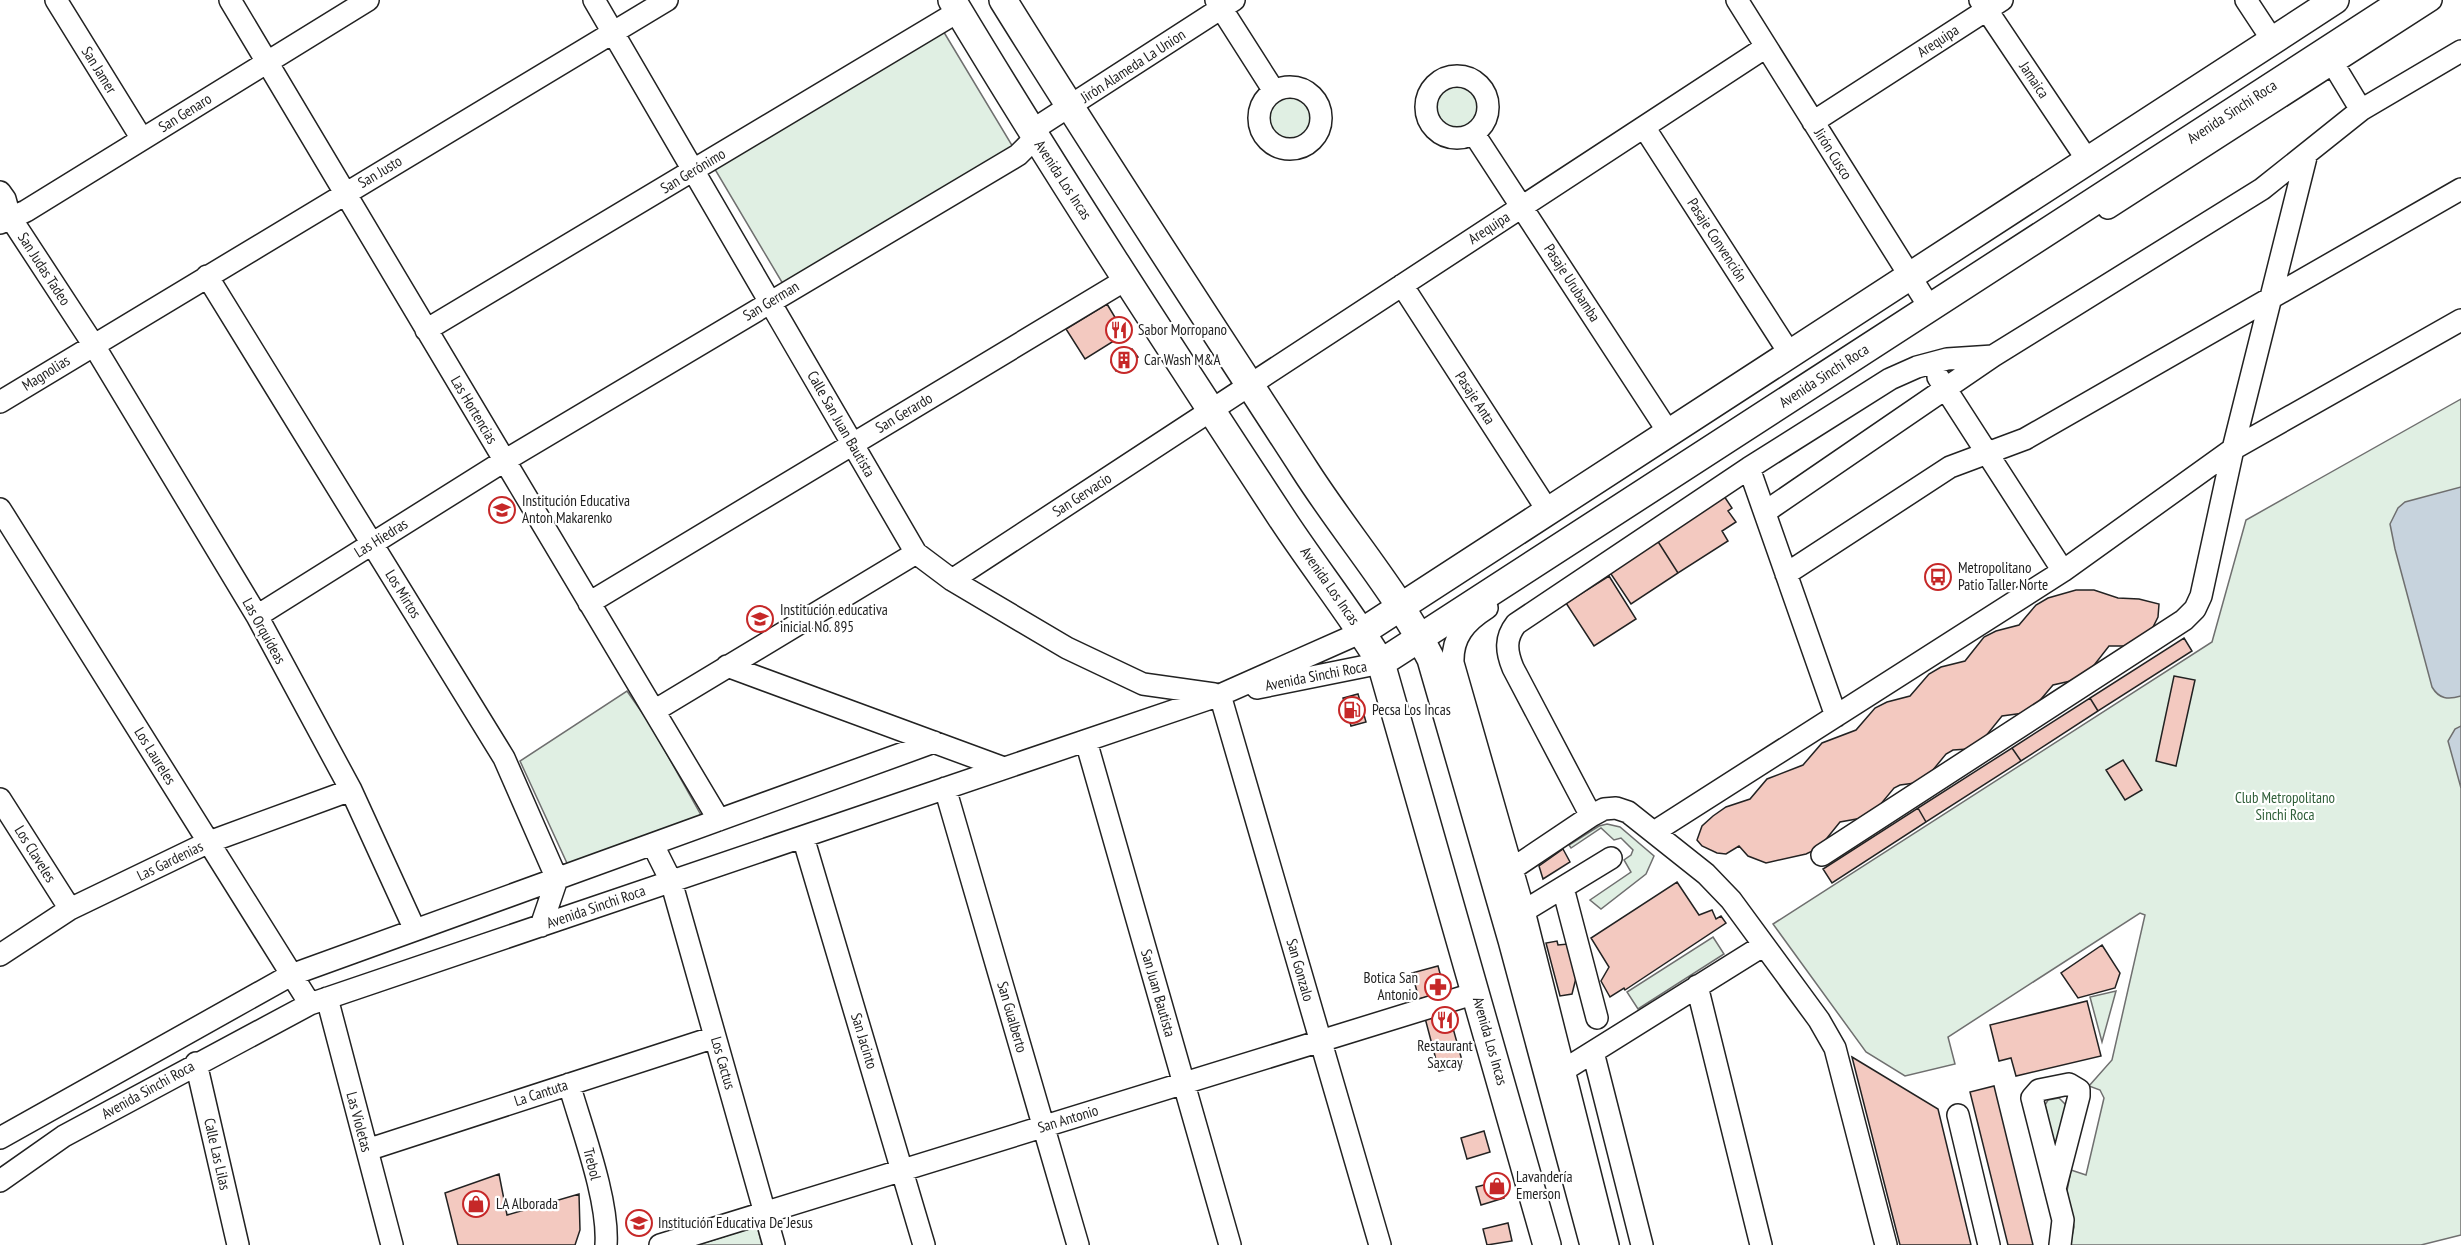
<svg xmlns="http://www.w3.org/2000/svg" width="2461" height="1245" font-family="'PT Sans Narrow',sans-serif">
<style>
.green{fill:#e0efe3;stroke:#6f6f6f;stroke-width:1.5}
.water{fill:#c7d3dd;stroke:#6f6f6f;stroke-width:1.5}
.building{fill:#f3c9c0;stroke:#222;stroke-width:1.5}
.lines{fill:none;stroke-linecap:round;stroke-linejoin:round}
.minor-casing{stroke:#222;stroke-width:24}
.major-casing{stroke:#222;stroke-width:30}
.minor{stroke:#fff;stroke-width:21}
.major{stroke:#fff;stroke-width:27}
.labels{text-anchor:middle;stroke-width:4.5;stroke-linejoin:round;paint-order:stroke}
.street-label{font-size:15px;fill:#222;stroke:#fff}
.poi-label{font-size:15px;fill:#222;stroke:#fff;text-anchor:start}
.park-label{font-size:15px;fill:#2f5e38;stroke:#fff}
</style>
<rect width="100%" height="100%" fill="#fff"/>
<path class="green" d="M942,29L1013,147L783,284L713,166Z
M1431 107a26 26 0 1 1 52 0a26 26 0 1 1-52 0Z
M1266 118a24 24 0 1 1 48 0a24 24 0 1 1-48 0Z
M2461,399V1235L2421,1245H2070L2074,1227L2067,1191L2071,1170L2086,1175L2104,1098L2100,1090L2089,1086L2112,1060L2145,915L2140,913L1948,1037L1955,1064L1905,1076L1866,1052L1773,924L2212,642L2246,520Z
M627,691L650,724L706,824L572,874L520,761Z
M1607,824L1620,827L1654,856L1646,874L1601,909L1590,900L1631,872L1624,860L1631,855L1633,850L1621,838L1614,840L1601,828L1571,848L1569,845L1599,826Z
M1713,937L1724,954L1638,1009L1627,992Z
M2116,991L2102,1042L2090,997Z
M2059,1098L2066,1105L2055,1147L2045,1105L2048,1100Z
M757,1226L762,1245H698Z"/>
<path class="water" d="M2461,487V696C2448,700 2439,699 2432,687L2395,549L2390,524L2398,508L2405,502Z
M2461,726V788L2448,741L2455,729Z"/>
<path class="building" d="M1107,304L1125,334L1085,359L1066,329Z
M1132,349L1138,357L1116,371L1111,362Z
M1724,496L1732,508L1728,511L1736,522L1722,531L1728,541L1678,573L1657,540Z
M1657,540L1678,573L1631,604L1609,571Z
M1609,576L1636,619L1594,646L1566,603Z
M2076,590H2094L2118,598L2139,599L2159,604L2158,617L2152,629L2130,646H2109L2088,673L2075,680L2053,685L2036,705L2024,713L2002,716L1981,742L1968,749L1953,750L1946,754L1928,776L1915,783L1900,785L1894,788L1875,811L1862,818L1840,822L1819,848L1806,854L1766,863L1748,856L1739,846L1726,854L1717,853L1702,846L1697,840L1702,826L1713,816L1726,807L1750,799L1767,779L1803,765L1822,743L1856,730L1875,708L1887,702L1910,696L1929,674L1941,667L1965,661L1984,637L1996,631L2019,625L2036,605L2048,598Z
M2184,638L2192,651L2098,711L2090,698Z
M2174,676L2195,680L2176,766L2156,761Z
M1358,694L1366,722L1351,726L1343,698Z
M2090,698L2098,711L2021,761L2012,748Z
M2012,748L2021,761L1926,822L1918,808Z
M2123,760L2142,790L2125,800L2106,770Z
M1918,808L1926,822L1832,883L1823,869Z
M1563,849L1570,862L1543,879L1539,866Z
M1677,882L1699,915L1712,910L1716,919L1721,916L1726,923L1625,990L1624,988L1610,997L1601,981L1609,967L1591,938Z
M1557,941L1558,945L1568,944L1576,978L1572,994L1560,996L1546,943Z
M2102,945L2120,973L2115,988L2078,998L2061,973Z
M1438,966L1444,988L1440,994L1419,999L1412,973Z
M2087,1001L2101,1056L2016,1076L2011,1058L1999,1061L1990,1025Z
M1439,1014L1451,1021L1463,1064L1439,1071L1425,1018Z
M1852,1057L1938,1109L1971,1245H1900Z
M1994,1086L2033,1245H2008L1970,1092Z
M1484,1131L1490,1152L1467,1159L1461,1138Z
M499,1174L507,1215L579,1194L580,1230L575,1245H458L445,1193Z
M1499,1181L1504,1198L1481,1205L1476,1187Z
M1508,1223L1512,1241L1487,1245L1483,1229Z"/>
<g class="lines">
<defs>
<path id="minor" d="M56,0L142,139
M230,0L719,820
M594,0L916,553L952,580L1067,648L1143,684L1214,694
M1216,0L1274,91
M1737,0L1930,308
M1980,0L2088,161
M2246,0L2273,41
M2326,52L2361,110
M1426 107a31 31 0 1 1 62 0a31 31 0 1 1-62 0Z
M1259 118a31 31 0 1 1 62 0a31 31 0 1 1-62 0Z
M1813,122L2002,0
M1644,127L1790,354
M1031,131L1234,0
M1474,134L1669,433
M0,192L5,199L10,217L93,344L257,616L351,790L415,930
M2108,208L2431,0
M0,223L26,211L368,0
M207,276L504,758L557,879L541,926
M1402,285L1548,511
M426,330L959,11
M1938,377L2063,571
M0,402L667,0
M1749,468L1836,716
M0,509L310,1004
M1765,512L1993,356
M1786,574L1950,467L2025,439L2461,189
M952,580L1766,47
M589,603L1127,279
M1487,608C1465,622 1452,637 1453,663L1524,911L1608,1245
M257,616L504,461L1018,155L1035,138
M727,666L1004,768
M1257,688L1381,663
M1220,695L1380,1245
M654,711L916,553
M1086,741L1230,1245
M945,788L1078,1245
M0,799L70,909
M1591,816L1513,668C1506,651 1505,638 1516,624L1749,468L1890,379L1917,367L1947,359L1993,356L2262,189L2361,110L2461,51
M1654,832L2063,571L2233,449L2461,320
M803,837L924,1245
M653,845L671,881L774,1245
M1822,855L2184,620L2195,609L2201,596L2233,449L2307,153
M1512,869L1591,816L1604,809L1616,808L1628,812L1706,874L1731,900L1819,1020L1835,1048L1886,1245
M1563,888L1597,1018
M1524,911L1611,858
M0,955L70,909L209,842L351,790
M1697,986L1761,1245
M327,998L392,1245
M1593,1052L1642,1245
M196,1063L238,1245
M1564,1070L1764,945
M569,1084C582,1129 609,1200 606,1245
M1958,1115L1989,1245
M0,1138L291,975L934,742
M367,1150L715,1037
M0,1181L64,1136L310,1004L1220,695L1362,632
M2055,1189L2079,1096V1090L2069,1084L2039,1090L2032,1098L2063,1220L2060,1245
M660,1245L1476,993"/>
<path id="major" d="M952,0C1057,175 1169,346 1281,517C1313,566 1350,612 1381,663L1547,1245
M1003,0C1101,158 1204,314 1305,470C1346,534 1397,592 1431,659L1512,940L1594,1245
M1362,632L2335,0
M1381,663L2405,0"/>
</defs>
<use href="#minor" class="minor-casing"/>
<use href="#major" class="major-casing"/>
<use href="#minor" class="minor"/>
<use href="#major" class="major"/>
</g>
<defs>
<symbol id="restaurant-ring" viewBox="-11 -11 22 22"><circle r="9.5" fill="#fff" stroke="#c62828" stroke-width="1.5"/><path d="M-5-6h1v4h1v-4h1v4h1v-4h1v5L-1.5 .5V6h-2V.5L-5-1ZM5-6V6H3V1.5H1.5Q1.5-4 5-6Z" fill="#c62828"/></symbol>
<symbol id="building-ring" viewBox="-11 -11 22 22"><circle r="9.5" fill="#fff" stroke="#c62828" stroke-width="1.5"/><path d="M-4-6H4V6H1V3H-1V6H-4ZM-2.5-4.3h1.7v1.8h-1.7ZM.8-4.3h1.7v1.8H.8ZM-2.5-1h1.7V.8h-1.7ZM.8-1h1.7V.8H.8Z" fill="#c62828"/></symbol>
<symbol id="school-ring" viewBox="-11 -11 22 22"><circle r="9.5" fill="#fff" stroke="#c62828" stroke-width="1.5"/><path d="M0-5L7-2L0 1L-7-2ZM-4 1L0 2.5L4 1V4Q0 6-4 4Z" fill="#c62828"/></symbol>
<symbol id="bus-ring" viewBox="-11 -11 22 22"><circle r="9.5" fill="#fff" stroke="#c62828" stroke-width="1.5"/><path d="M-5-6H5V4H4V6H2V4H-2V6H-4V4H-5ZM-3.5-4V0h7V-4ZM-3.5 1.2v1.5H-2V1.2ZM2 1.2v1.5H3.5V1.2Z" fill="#c62828"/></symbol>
<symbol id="fuel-ring" viewBox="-11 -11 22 22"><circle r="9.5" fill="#fff" stroke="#c62828" stroke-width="1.5"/><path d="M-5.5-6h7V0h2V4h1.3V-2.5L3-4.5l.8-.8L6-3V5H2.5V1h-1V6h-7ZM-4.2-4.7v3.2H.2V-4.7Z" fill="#c62828"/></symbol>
<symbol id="pharmacy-ring" viewBox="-11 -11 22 22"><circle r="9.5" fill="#fff" stroke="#c62828" stroke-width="1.5"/><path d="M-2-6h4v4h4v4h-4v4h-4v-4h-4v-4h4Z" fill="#c62828"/></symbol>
<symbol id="shop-ring" viewBox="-11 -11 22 22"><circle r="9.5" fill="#fff" stroke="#c62828" stroke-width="1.5"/><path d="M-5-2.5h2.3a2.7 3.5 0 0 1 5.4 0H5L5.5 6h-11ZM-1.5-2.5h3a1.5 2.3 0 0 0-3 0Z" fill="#c62828"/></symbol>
</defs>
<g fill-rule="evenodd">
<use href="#restaurant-ring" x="1104" y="315" width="30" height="30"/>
<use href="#building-ring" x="1109" y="345" width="30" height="30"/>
<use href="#school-ring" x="487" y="495" width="30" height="30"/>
<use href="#bus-ring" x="1923" y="562" width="30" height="30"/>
<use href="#school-ring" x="745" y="604" width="30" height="30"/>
<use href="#fuel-ring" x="1337" y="695" width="30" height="30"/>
<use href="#pharmacy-ring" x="1423" y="972" width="30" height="30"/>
<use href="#restaurant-ring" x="1430" y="1005" width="30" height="30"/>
<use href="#shop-ring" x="1482" y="1171" width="30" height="30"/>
<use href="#shop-ring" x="461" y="1189" width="30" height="30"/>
<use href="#school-ring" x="624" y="1208" width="30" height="30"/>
</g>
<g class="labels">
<g class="street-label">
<text transform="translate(1938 41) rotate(-33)" y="5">Arequipa</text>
<text transform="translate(1133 66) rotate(-33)" y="5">Jirón Alameda La Union</text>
<text transform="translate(99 70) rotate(58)" y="5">San Jamer</text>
<text transform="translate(2034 80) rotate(56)" y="5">Jamaica</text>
<text transform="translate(2232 112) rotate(-33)" y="5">Avenida Sinchi Roca</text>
<text transform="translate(185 113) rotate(-32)" y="5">San Genaro</text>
<text transform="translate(1833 154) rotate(58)" y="5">Jirón Cusco</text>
<text transform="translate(693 171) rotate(-31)" y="5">San Gerónimo</text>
<text transform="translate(380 172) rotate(-31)" y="5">San Justo</text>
<text transform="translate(1063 180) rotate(57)" y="5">Avenida Los Incas</text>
<text transform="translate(1489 228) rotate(-33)" y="5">Arequipa</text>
<text transform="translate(1717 240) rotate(57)" y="5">Pasaje Convención</text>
<text transform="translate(44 269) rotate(57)" y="5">San Judas Tadeo</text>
<text transform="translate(1572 283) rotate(57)" y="5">Pasaje Urubamba</text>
<text transform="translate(771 301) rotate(-31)" y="5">San German</text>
<text transform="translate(46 373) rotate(-32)" y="5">Magnolias</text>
<text transform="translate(1824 376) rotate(-33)" y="5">Avenida Sinchi Roca</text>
<text transform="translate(1475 398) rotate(57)" y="5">Pasaje Anta</text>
<text transform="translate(474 410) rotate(59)" y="5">Las Hortencias</text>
<text transform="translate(904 413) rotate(-31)" y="5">San Gerardo</text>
<text transform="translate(841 424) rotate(60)" y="5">Calle San Juan Bautista</text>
<text transform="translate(1082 495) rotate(-33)" y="5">San Gervacio</text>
<text transform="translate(381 538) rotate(-32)" y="5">Las Hiedras</text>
<text transform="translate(1330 586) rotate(55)" y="5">Avenida Los Incas</text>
<text transform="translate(403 594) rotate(58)" y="5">Los Mirtos</text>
<text transform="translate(264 631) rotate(61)" y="5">Las Orquídeas</text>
<text transform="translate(1316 676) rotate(-11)" y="5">Avenida Sinchi Roca</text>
<text transform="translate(155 756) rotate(58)" y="5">Los Laureles</text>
<text transform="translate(35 854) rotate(58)" y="5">Los Claveles</text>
<text transform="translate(170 861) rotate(-26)" y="5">Las Gardenias</text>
<text transform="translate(596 907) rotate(-19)" y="5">Avenida Sinchi Roca</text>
<text transform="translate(1300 970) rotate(74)" y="5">San Gonzalo</text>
<text transform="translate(1158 993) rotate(74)" y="5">San Juan Bautista</text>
<text transform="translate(1012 1017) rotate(74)" y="5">San Gualberto</text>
<text transform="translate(864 1041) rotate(73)" y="5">San Jacinto</text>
<text transform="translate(1490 1041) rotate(74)" y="5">Avenida Los Incas</text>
<text transform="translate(723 1063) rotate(74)" y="5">Los Cactus</text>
<text transform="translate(148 1090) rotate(-29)" y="5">Avenida Sinchi Roca</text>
<text transform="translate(541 1093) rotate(-18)" y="5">La Cantuta</text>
<text transform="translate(1068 1119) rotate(-17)" y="5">San Antonio</text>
<text transform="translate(359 1122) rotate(75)" y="5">Las Violetas</text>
<text transform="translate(217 1154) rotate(77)" y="5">Calle Las Lilas</text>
<text transform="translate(592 1164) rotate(76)" y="5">Trebol</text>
</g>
<g class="poi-label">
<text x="1138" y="335">Sabor Morropano</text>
<text x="1144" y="365">Car Wash M&amp;A</text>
<text x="522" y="506">Institución Educativa<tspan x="522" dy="17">Anton Makarenko</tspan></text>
<text x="1958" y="573">Metropolitano<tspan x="1958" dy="17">Patio Taller Norte</tspan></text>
<text x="780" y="615">Institución educativa<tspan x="780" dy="17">inicial No. 895</tspan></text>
<text x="1372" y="715">Pecsa Los Incas</text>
<text x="1418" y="983" text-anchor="end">Botica San<tspan x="1418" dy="17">Antonio</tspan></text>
<text x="1445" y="1051" text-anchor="middle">Restaurant<tspan x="1445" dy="17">Saxcay</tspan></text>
<text x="1516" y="1182">Lavandería<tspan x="1516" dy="17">Emerson</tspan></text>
<text x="496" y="1209">LA Alborada</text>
<text x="658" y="1228">Institución Educativa De Jesus</text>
</g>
<g class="park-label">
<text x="2285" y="803">Club Metropolitano<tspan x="2285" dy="17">Sinchi Roca</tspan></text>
</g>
</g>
</svg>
